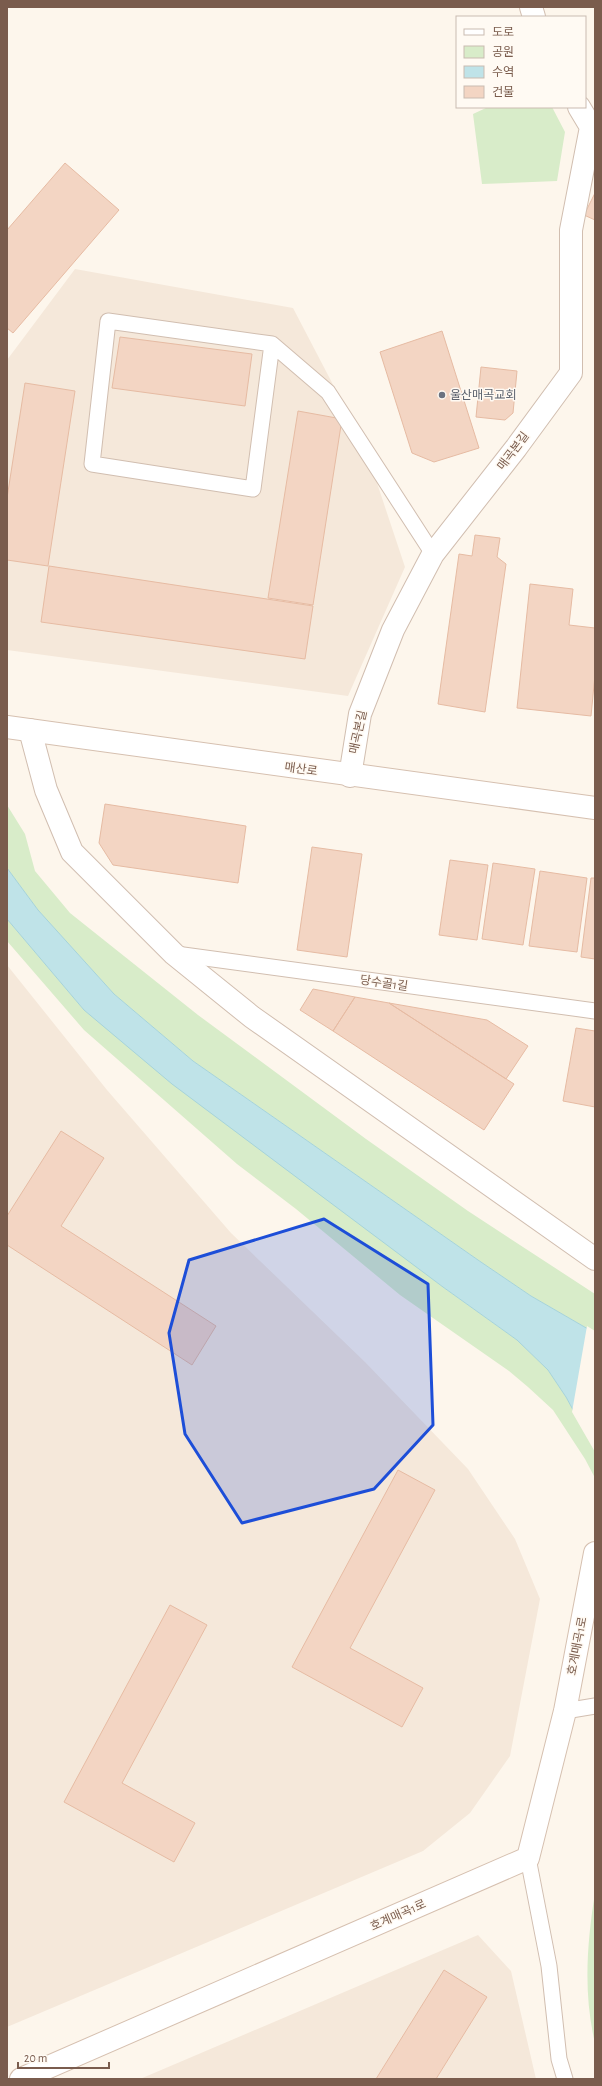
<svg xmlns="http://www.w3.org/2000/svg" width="602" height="2086" font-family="'Alegreya Sans','Noto Sans KR',sans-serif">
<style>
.residential{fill:#f5e8da}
.green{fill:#d8ecc9}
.water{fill:#bfe3e8;stroke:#a5d3da}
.pier{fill:#fdf6ec}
.building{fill:#f3d5c3;stroke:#e6bba3}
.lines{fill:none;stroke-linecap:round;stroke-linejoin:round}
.lane-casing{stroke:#d1beb0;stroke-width:17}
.street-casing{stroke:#d1beb0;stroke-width:24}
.secondary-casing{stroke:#d6c0b0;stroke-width:24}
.lane{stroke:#fff;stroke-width:15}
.street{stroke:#fff;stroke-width:22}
.secondary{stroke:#fff;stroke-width:22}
.marked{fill:#1d4ed8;fill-opacity:0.2;stroke:#1d4ed8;stroke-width:3;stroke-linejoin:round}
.worship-dot{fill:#6b7280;stroke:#fffaf3;stroke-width:1.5}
.labels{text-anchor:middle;stroke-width:3;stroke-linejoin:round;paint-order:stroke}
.worship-label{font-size:12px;fill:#5b616d;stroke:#fffaf3;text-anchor:start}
.street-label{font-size:12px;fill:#7a5c4d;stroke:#fffaf3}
</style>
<rect width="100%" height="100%" fill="#fdf6ec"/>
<path class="residential" d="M75,269L293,308L364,444L405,567L348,696L7,650V360Z
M7,965L107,1090L231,1233L365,1362L468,1469L515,1539L540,1599L510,1756L470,1813L423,1851L7,2027Z
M478,1935L511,1971L536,2079H140Z"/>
<path class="green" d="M488,107H552L565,132L557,181L482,184L473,114Z
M7,805L25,834L35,871L70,913L198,1015L366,1139L468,1211L595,1294V1333L531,1296L478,1260L193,1061L114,994L38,910L7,868Z
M7,919L84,1010L443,1287L517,1340L548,1370L566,1397L595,1450V1478L585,1459L553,1410L528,1387L509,1371L400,1295L296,1209L237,1164L84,1030L7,941Z
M595,1893V2043C583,1994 587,1942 595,1893Z"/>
<path class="water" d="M7,868L38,910L114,994L193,1061L478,1260L531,1296L595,1333L590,1390L595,1450L566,1397L548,1370L517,1340L443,1287L172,1084L84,1010L7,919Z"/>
<path class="pier" d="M587,1326L595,1331V1391H592L595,1397V1452L572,1412Z"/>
<path class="building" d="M65,163L119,210L13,333L7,328V230Z
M595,193V220L584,215Z
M442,331L479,448L434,462L412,453L380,352Z
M120,337L252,354L245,406L112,388Z
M481,367L517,371L513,413L505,420L476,417Z
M25,383L75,391L48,566L7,560V498Z
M298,411L342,419L313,605L268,598Z
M475,535L500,538L497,557L506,564L485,712L438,704L459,554L472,556Z
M49,566L313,606L305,659L41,622Z
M530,584L573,589L569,625L595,628V675L591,716L517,708Z
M105,804L246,826L238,883L113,865L99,843Z
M312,847L362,854L347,957L297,950Z
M450,860L488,865L477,940L439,935Z
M493,863L535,869L523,945L482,939Z
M540,871L587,878L577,952L529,946Z
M591,878H595V959L581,957Z
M313,989L355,997L333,1031L300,1010Z
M355,997L389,1003L514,1084L484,1130L333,1031Z
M389,1003L487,1020L528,1046L506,1079Z
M576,1028L595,1031V1107L563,1101Z
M61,1131L104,1158L61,1226L216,1326L192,1365L7,1245V1216Z
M398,1470L435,1490L350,1648L423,1688L402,1727L292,1667Z
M170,1605L207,1625L122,1783L195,1823L174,1862L64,1802Z
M444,1970L487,1997L436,2079H376Z"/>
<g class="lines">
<defs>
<path id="lane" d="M272,344L253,489L92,464L108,321L272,344L328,392L433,554
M176,954L595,1011
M565,1711L595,1706
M528,1858L549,1966L559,2059L565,2079"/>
<path id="street" d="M531,7L534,17
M30,730L46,790L72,852L174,954L252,1017L595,1259
M350,776L360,714L393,630L433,554L516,448L571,373V230L591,127L579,107"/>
<path id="secondary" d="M7,727L595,808
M21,2079L528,1858L565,1711L595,1553"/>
</defs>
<use href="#lane" class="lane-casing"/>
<use href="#street" class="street-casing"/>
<use href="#secondary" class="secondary-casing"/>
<use href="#lane" class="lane"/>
<use href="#street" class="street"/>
<use href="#secondary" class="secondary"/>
</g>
<path class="marked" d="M324,1219L428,1284L433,1425L374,1489L242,1523L185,1434L169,1333L189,1260Z"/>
<circle class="worship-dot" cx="442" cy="395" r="4"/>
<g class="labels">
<g class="worship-label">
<text x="450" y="399">울산매곡교회</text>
</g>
<g class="street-label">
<text transform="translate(513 451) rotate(-53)" y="4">매곡본길</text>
<text transform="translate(358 732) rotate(-78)" y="4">매곡본길</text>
<text transform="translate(301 769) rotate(8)" y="4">매산로</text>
<text transform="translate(384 983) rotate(8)" y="4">당수골1길</text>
<text transform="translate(577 1646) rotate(-79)" y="4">호계매곡1로</text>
<text transform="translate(398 1915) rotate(-24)" y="4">호계매곡1로</text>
</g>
</g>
<rect width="602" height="2086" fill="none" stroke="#7a5c4d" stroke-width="16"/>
<rect x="456" y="16" width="130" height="92" fill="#fffaf3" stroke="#cabbb1"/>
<rect x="464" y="29" width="20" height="6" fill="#ffffff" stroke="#cabbb1"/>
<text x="492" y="36" font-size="12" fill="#7a5c4d">도로</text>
<rect x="464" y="46" width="20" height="12" fill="#d8ecc9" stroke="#cabbb1"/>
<text x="492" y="56" font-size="12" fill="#7a5c4d">공원</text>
<rect x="464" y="66" width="20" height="12" fill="#bfe3e8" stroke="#cabbb1"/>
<text x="492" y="76" font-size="12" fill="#7a5c4d">수역</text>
<rect x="464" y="86" width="20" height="12" fill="#f3d5c3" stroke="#cabbb1"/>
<text x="492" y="96" font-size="12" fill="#7a5c4d">건물</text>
<path d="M18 2062v6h91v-6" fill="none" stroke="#7a5c4d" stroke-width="2"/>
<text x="24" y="2062" font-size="12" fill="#7a5c4d" stroke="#fffaf3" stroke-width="3" paint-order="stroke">20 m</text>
</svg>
